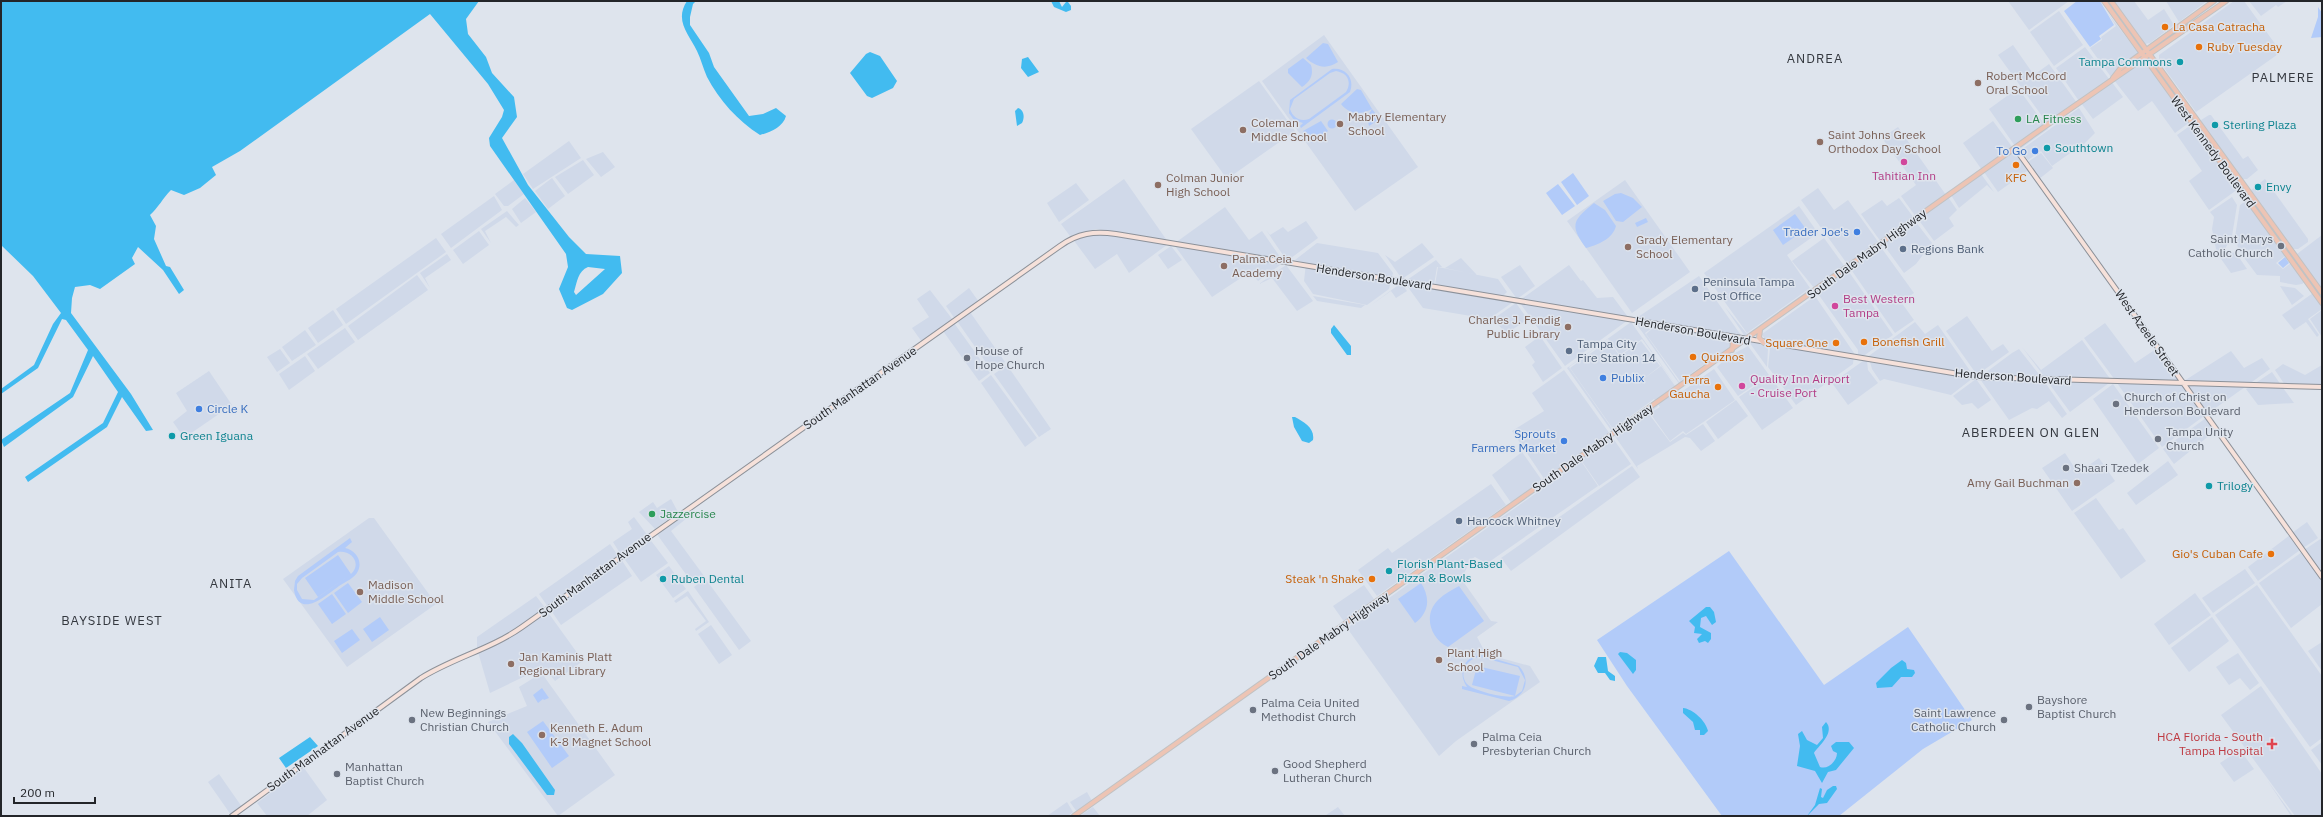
<svg xmlns="http://www.w3.org/2000/svg" width="2323" height="817" font-family="'IBM Plex Sans',sans-serif">
<style>
.built{fill:#d0d9e9;fill-rule:evenodd}
.green{fill:#b2cbf9;fill-rule:evenodd}
.water{fill:#42bbf0;fill-rule:evenodd}
.lines{fill:none;stroke-linecap:round;stroke-linejoin:round}
.secondary-casing{stroke:#8c9199;stroke-width:6}
.primary-casing{stroke:#c1c2c3;stroke-width:6}
.secondary{stroke:#f6e1da;stroke-width:4}
.primary{stroke:#edc4b4;stroke-width:4}
.food-dot{fill:#e8710a;stroke:#dee4ed;stroke-width:1.5}
.culture-dot{fill:#0f9aa8;stroke:#dee4ed;stroke-width:1.5}
.education-dot{fill:#8d6e63;stroke:#dee4ed;stroke-width:1.5}
.leisure-dot{fill:#2e9e5b;stroke:#dee4ed;stroke-width:1.5}
.shop-dot{fill:#3f7fe0;stroke:#dee4ed;stroke-width:1.5}
.hotel-dot{fill:#d1479c;stroke:#dee4ed;stroke-width:1.5}
.worship-dot{fill:#6b7280;stroke:#dee4ed;stroke-width:1.5}
.service-dot{fill:#5c6f8a;stroke:#dee4ed;stroke-width:1.5}
.health-dot{fill:#e0444e;stroke:#dee4ed;stroke-width:1.5}
.labels{text-anchor:middle;stroke-width:3;stroke-linejoin:round;paint-order:stroke}
.food-label{font-size:12px;fill:#c56008;stroke:#dee4ed;text-anchor:start}
.culture-label{font-size:12px;fill:#0d838f;stroke:#dee4ed;text-anchor:start}
.education-label{font-size:12px;fill:#785e54;stroke:#dee4ed;text-anchor:start}
.leisure-label{font-size:12px;fill:#27864d;stroke:#dee4ed;text-anchor:start}
.shop-label{font-size:12px;fill:#366cbe;stroke:#dee4ed;text-anchor:end}
.street-label{font-size:12px;fill:#232529;stroke:#dee4ed}
.hotel-label{font-size:12px;fill:#b23c85;stroke:#dee4ed;text-anchor:start}
.worship-label{font-size:12px;fill:#5b616d;stroke:#dee4ed;text-anchor:start}
.service-label{font-size:12px;fill:#4e5e75;stroke:#dee4ed;text-anchor:start}
.health-label{font-size:12px;fill:#be3a42;stroke:#dee4ed;text-anchor:end}
.neighbourhood-label{font-size:13px;letter-spacing:1px;fill:#34383f;stroke:#dee4ed}
</style>
<rect width="100%" height="100%" fill="#dee4ed"/>
<path class="built" d="M2008,1H2069L2029,30Z
M2114,1H2134L2148,20L2164,9L2174,25L2150,43L2145,44Z
M2166,1H2207L2179,22Z
M2234,1H2244L2281,52L2196,112L2159,61V55Z
M2249,1H2287L2278,7L2276,5L2261,16Z
M2059,11L2083,45L2054,66L2030,32Z
M2107,12L2139,54L2111,77L2090,48L2102,40L2101,37L2116,26Z
M1324,35L1418,167L1355,211L1262,81Z
M2013,45L2034,75L2049,64L2077,103L2047,123L1998,55Z
M2085,47L2109,79L2079,101L2056,68Z
M2151,60L2193,118L2192,120L2149,61Z
M2144,61L2190,122L2175,133L2152,101L2138,111L2114,80Z
M1259,81L1295,131L1227,179L1191,129Z
M2111,81L2123,97L2093,119L2081,103Z
M2018,88L2045,125L2015,146L1989,109Z
M2079,108L2095,133L2079,149L2073,151L2052,166L2041,151L2028,160L2021,150Z
M2209,115H2211L2243,159L2248,156L2258,170L2247,179H2242L2202,123L2201,120Z
M1993,121L2013,148L1982,170L1963,143Z
M2194,123H2197L2243,186L2241,187Z
M2191,125L2238,189L2209,210L2189,181L2202,171L2177,135Z
M1898,127L1946,195L1916,217L1901,196L1916,185L1882,138Z
M2046,127L2048,129L2020,149L2028,162L2041,153L2053,168L2039,179L2017,148Z
M569,141L581,158L533,189L523,174Z
M2014,150L2036,181L2027,171L1998,192L1984,172Z
M603,152L615,167L601,177L586,159Z
M583,160L594,175L568,194L555,177Z
M1981,174L1994,192L1987,185L1959,208L1951,195Z
M552,178L565,196L548,209L535,191Z
M1124,179L1168,242L1096,229L1070,236L1061,224Z
M2265,179L2308,239V242L2298,249H2293L2251,190Z
M514,180L524,194L508,206H504L495,194Z
M1625,180L1690,272L1632,313L1567,221Z
M1076,183L1089,200L1059,222L1047,203Z
M1818,188L1834,210L1848,200L1879,243L1848,265L1801,200Z
M2244,188L2291,254L2290,255L2242,190Z
M494,196L502,210L451,248L441,234Z
M1948,197L1957,210L1949,218L1954,226L1934,241L1918,219Z
M2232,197L2237,205L2232,236L2225,249L2217,254L2212,229L2214,217L2210,212Z
M525,198L536,212L521,223L512,209Z
M1899,198L1914,218L1881,242L1861,214L1882,200L1887,206Z
M2246,201L2305,282L2302,284L2296,285L2280,282V276L2257,275L2239,251L2235,237L2240,205ZM2285,256L2291,263L2283,269L2276,263Z
M1799,206L1818,233L1787,255L1810,288L1747,333L1704,273Z
M1225,207L1249,240L1262,231L1283,261L1175,243Z
M507,211L519,225L516,227L506,217L485,231L491,243L481,229Z
M1306,221L1318,238L1287,261L1266,230L1270,235L1283,227L1288,232Z
M1915,221L1932,243L1916,264L1904,273L1883,244Z
M479,231L489,245L463,264L453,250Z
M1095,232L1168,244L1129,273L1117,254L1095,269L1072,238Z
M2322,235V289L2297,254Z
M436,238L446,252L346,324L336,309Z
M1824,238L1845,267L1815,289L1792,261Z
M1317,243L1378,253L1393,273L1389,289L1367,305L1313,294L1304,281L1306,263L1295,260Z
M1422,243L1434,257L1402,279L1385,255L1395,262Z
M1171,246L1182,260L1168,269L1158,255Z
M1175,246L1283,263L1258,281L1250,272L1212,297Z
M1880,246L1914,293L1901,302L1914,320L1895,333L1850,268Z
M2226,251L2236,253L2247,269L2231,273L2219,256Z
M447,254L451,260L425,278L430,288L420,273Z
M1461,258L1477,275L1445,268Z
M1436,260L1442,267H1437L1434,285L1407,280Z
M1286,265L1313,301L1297,311L1272,278L1259,284Z
M1520,265L1535,286L1517,299L1501,277Z
M1569,265L1581,281L1583,280L1597,298L1613,297L1628,317L1520,300Z
M1438,267L1498,279L1507,292L1503,296L1435,285Z
M1847,269L1893,335L1862,357H1858V350L1816,291Z
M417,275L428,290L358,340L348,326Z
M1699,276L1743,338L1635,319Z
M1401,283L1407,291L1396,298L1391,291L1370,306Z
M1405,283L1513,302L1489,319L1423,308Z
M2280,286L2295,288L2304,296L2292,305Z
M969,288L979,302L955,319L946,306Z
M1810,289L1812,291L1746,338L1725,307L1747,334Z
M930,290L953,320L922,342L912,328L929,317L917,299Z
M2313,293L2322,305V309L2308,319L2319,335L2317,337L2306,322L2294,330L2282,315Z
M1313,296L1365,305L1361,308L1317,301Z
M1815,296L1854,353L1853,364L1796,405L1768,367L1770,349L1762,334Z
M1516,303L1536,331L1538,334L1528,319L1506,334L1498,324L1489,322Z
M1520,303L1628,320L1565,366Z
M333,310L343,325L318,343L308,328Z
M2322,310V337L2310,319Z
M970,312L1005,362L992,371L957,321Z
M1967,316L1992,351L2003,344L2009,352L1977,375L1946,331Z
M1631,322L1677,387L1642,339L1620,355L1608,339L1569,367L1613,430L1654,401L1655,402L1613,433L1567,368Z
M1635,322L1726,338L1731,342L1655,326L1645,333L1679,382L1731,347L1680,385Z
M1915,322L1925,334L1938,325L1973,375L1866,358Z
M954,323L990,373L979,381L943,331Z
M2105,323L2135,363L2156,349L2179,381L2115,380L2084,338Z
M1654,327L1729,343L1731,346L1680,381L1646,334Z
M345,328L355,342L318,369L307,354Z
M305,330L316,345L292,361L282,347Z
M1540,336L1562,368L1543,382L1532,365L1535,362L1525,347Z
M2082,340L2111,380L2046,379L2022,347L2041,370Z
M1608,341L1620,356L1641,341L1660,366L1641,381L1661,366L1680,393L1714,369L1735,400L1686,434L1683,431L1670,441L1650,413L1660,407L1654,399L1613,429L1570,368Z
M1749,342L1766,345L1768,349L1767,367Z
M1748,346L1769,375L1738,396L1717,367L1726,358Z
M280,349L290,363L277,372L267,357Z
M2019,349L2042,378L1981,376L2012,353Z
M2231,351L2244,368L2262,358L2270,369L2249,384L2184,381Z
M305,356L315,371L289,390L279,374Z
M1863,361H1867L1868,370L1878,383L1848,405L1832,383Z
M1870,362L1973,378L1951,395L1884,379L1880,381L1872,369Z
M2283,364L2305,375L2322,365V384L2319,386L2285,385L2275,370Z
M1007,365L1051,429L1039,437L994,374Z
M1564,370L1610,434L1545,480L1512,431L1544,411L1532,393Z
M209,371L232,405L184,438L173,422L187,411L176,393Z
M2272,372L2281,385L2254,384Z
M991,375L1037,438L1025,447L981,383Z
M1770,376L1793,408L1762,430L1739,397Z
M1976,379L1991,400L1978,409L1972,403L1962,405L1953,396Z
M1980,379L2044,381L2067,414L2062,418L2049,401L2037,409L2032,408L2009,420Z
M2048,382L2109,383L2070,412Z
M2117,383L2182,384L2204,416L2162,447Z
M2113,384L2159,448L2138,464L2093,399Z
M2186,384L2245,387L2207,414Z
M2250,387L2283,388L2294,403L2258,405L2246,389Z
M1736,400L1748,416L1718,439L1706,422Z
M1657,405L1658,406L1649,414L1670,442L1683,433L1686,435L1703,424L1715,441L1701,451L1690,438L1685,437L1637,466L1638,469L1614,435Z
M2206,418L2215,431L2174,464L2163,449Z
M1612,437L1631,464L1599,486L1581,460L1464,543Z
M1522,452L1543,482L1512,504L1492,475Z
M2065,453L2078,473L2099,458L2115,481L2072,511L2042,468Z
M1581,461L1598,486L1489,562H1484L1475,557L1470,560L1464,574L1460,577L1491,621L1498,622L1477,637L1486,654L1530,666L1540,682L1456,741L1439,756L1347,628Z
M2168,461L2178,475L2136,505L2127,493Z
M1632,466L1640,477L1511,571L1501,558Z
M1491,484L1506,505L1377,596L1358,570L1388,548L1392,553Z
M2096,498L2119,530L2123,528L2146,561L2121,579L2074,513Z
M671,499L678,512L655,529L639,512L653,502L657,508Z
M684,514L687,518L671,531L704,576L693,584L656,533Z
M634,517L648,536L621,555L613,542L632,529L628,522Z
M369,518H374L436,604L347,667L283,579Z
M2307,522L2318,538L2303,548L2292,533Z
M2290,535L2300,550L2258,581L2248,567Z
M649,538L668,563L641,582L623,557Z
M2322,538V567L2319,570L2304,550Z
M610,544L619,557L548,607L539,594Z
M2302,552L2322,580V604L2291,628L2259,583Z
M621,559L632,576L561,625L550,609Z
M669,566L686,589L673,598L656,575Z
M2245,569L2255,583L2213,613L2202,598Z
M705,578L751,641L739,650L694,587Z
M1364,585L1376,602L1345,623L1333,606Z
M2257,585L2322,676V738L2310,747L2215,615Z
M688,591L709,622L696,631L695,629L706,621L687,596L676,603L674,601Z
M2195,593L2211,615L2169,645L2154,624Z
M536,596L546,609L500,639L477,650V637Z
M547,611L583,661L555,681L547,671L540,669L490,693L478,652Z
M2212,617L2229,641L2189,672L2171,648Z
M711,625L732,655L719,664L698,634Z
M2322,642V671L2308,651Z
M2238,653L2259,683L2250,690L2240,678L2229,685L2216,667Z
M540,674L543,675L615,775L558,816L488,722L527,706L519,687Z
M2261,686L2322,774V816H2295L2221,715Z
M2322,742V765L2311,750Z
M2240,750L2254,769L2234,782L2220,763Z
M304,768L327,800L307,816H267L257,803Z
M219,774L242,807L231,815L208,782Z
M2267,780L2293,816H2291Z
M1087,792L1092,801L1077,812L1070,802Z
M1067,802L1073,812L1068,816H1047Z
M1093,807L1100,816H1080Z
M1338,807L1345,816H1327L1326,815Z"/>
<path class="green" d="M2077,1H2100L2114,25L2099,36L2101,39L2090,47L2064,11Z
M2318,7L2322,13V37L2311,38L2318,17Z
M1323,43L1328,44L1338,62C1326,70 1316,67 1306,58Z
M1303,58L1311,65C1314,75 1310,82 1302,87L1288,73V69Z
M1332,69C1346,67 1355,79 1350,92L1301,128L1300,126L1303,123L1294,120L1289,113L1290,100ZM1336,71C1348,73 1352,82 1346,92L1309,119C1300,122 1293,118 1290,109L1294,99L1330,73Z
M1357,89L1361,90L1372,109L1370,110C1359,115 1349,114 1341,104Z
M1372,109L1380,119L1369,126L1367,117Z
M1327.5 124a4.5 4.5 0 1 1 9 0a4.5 4.5 0 1 1-9 0Z
M1321,121L1328,131L1312,143L1303,131Z
M1573,173L1589,196L1577,205L1561,182Z
M1558,184L1575,206L1562,215L1546,193Z
M1621,193L1633,198L1642,207L1623,222L1616,221L1603,201L1615,194Z
M1594,203L1605,210L1616,226C1613,239 1597,245 1586,248C1569,225 1573,220 1594,203Z
M1795,214L1806,229L1783,245L1773,230Z
M1646,218L1648,222L1637,227L1635,223Z
M2285,257L2289,263L2283,268L2278,263Z
M350,538L352,542L345,548C355,550 363,560 358,571C355,578 345,582 339,586C327,595 299,620 294,590L295,581L298,576ZM338,552C352,550 362,564 351,574L338,555L305,578L318,597L351,574L314,600L302,599L297,590V584L302,578Z
M1729,551L1824,685L1908,627L1972,720L1923,749L1839,816H1722L1627,686L1597,640Z
M348,583L362,602L348,613L334,593Z
M1421,583C1430,597 1430,612 1415,623L1398,599Z
M1459,586L1484,621L1448,647C1430,638 1423,615 1438,600C1444,594 1452,590 1459,586Z
M332,594L346,614L332,624L318,604Z
M380,617L389,630L372,642L363,629Z
M352,629L360,640L342,653L334,641Z
M1482,655L1519,666C1531,679 1526,696 1509,701L1462,689V686L1467,687C1457,673 1464,655 1482,655ZM1480,657L1518,667L1525,680L1522,691L1515,696L1520,676L1477,666L1472,685L1515,696C1507,699 1473,691 1467,684C1458,673 1467,658 1480,657Z
M542,688L549,698L544,700L543,699L538,703L533,695Z
M543,721L569,756L552,768L527,732Z"/>
<path class="water" d="M1,1H479L466,19L468,34L486,57L492,73L514,97L517,117L502,138L528,185L569,237L586,254L620,256L622,273L603,294L572,310L567,308L559,289L568,267L566,254L490,146L489,138L502,117L504,110L488,84L430,14L240,151L212,167L216,175L200,188L184,195L171,190C163,198 158,208 150,215L156,226L154,239L166,266L170,267L184,290L179,294L163,270L138,247L132,258L135,264L100,289L90,285L75,287L72,298L71,313L131,394L153,430L146,431L122,397L107,427L28,482L25,477L103,423L118,392L93,356L73,397L4,447L1,440L70,393L88,350L66,320L62,319L38,368L1,394V389L34,365L53,324L61,313L33,276L1,245ZM588,267L605,269L576,295L574,292C577,282 578,271 588,267Z
M687,1H696L693,4L690,17V25L709,53L714,67L749,116L763,114L776,108L786,116C783,127 771,132 760,135C738,121 719,100 707,77C703,68 701,59 697,51C689,34 674,21 687,1Z
M1051,1H1059L1062,7L1066,2H1068L1071,6V10L1066,12L1054,7Z
M870,52L880,56L897,81L893,88L872,98L867,96L850,73L866,54Z
M1028,57L1039,72L1028,77L1021,68L1022,59Z
M1018,108C1024,110 1025,117 1022,123L1017,126L1015,111Z
M1334,325L1351,346V355H1347L1331,333V329Z
M1292,417H1295C1304,422 1315,428 1313,440L1309,443L1302,441L1294,427Z
M1706,607H1710L1714,612L1716,622L1712,625L1706,616L1701,618L1700,627L1711,633V639L1708,643L1705,641L1699,643L1697,639L1702,634L1694,633L1695,627L1689,621Z
M1620,652L1627,653L1636,660V670L1633,674L1618,654Z
M1598,657H1606L1608,671L1615,676V681L1610,680L1605,673H1598L1594,666Z
M1902,660L1906,663L1907,669L1914,670L1915,673L1912,677H1901L1892,687L1877,688L1876,683L1891,668Z
M1683,708C1693,709 1706,721 1708,731L1704,735H1700V730H1695L1693,722L1683,713Z
M1826,722C1836,733 1816,748 1814,753L1820,767C1828,770 1837,761 1837,753L1833,751L1831,746L1836,742H1849L1854,748L1836,770L1828,772L1822,783L1815,771L1797,766L1800,746L1798,734L1802,731L1807,740L1817,745L1823,738L1822,727Z
M513,734L522,743L555,790L554,795H547L509,744V737Z
M310,737L318,746L286,768L279,758Z
M1833,786H1836L1837,789L1827,803L1819,804L1807,816L1815,805L1820,788L1822,789L1821,797L1823,798L1827,790Z"/>
<g class="lines">
<defs>
<path id="secondary" d="M2015,148L2322,577
M232,816L421,678C453,658 491,649 522,627L1060,246C1078,233 1094,231 1116,234L1977,377L2322,387"/>
<path id="primary" d="M2104,1L2322,303
M2111,1L2322,293
M2113,78L2120,69L2214,1
M1760,330L1759,338L1764,343
M1727,336L1733,343L1732,350
M1074,816L2047,125L2226,1"/>
</defs>
<use href="#secondary" class="secondary-casing"/>
<use href="#primary" class="primary-casing"/>
<use href="#secondary" class="secondary"/>
<use href="#primary" class="primary"/>
</g>
<g class="food-dot">
<circle cx="2165" cy="27" r="4"/>
<circle cx="2199" cy="47" r="4"/>
<circle cx="2016" cy="165" r="4"/>
<circle cx="1864" cy="342" r="4"/>
<circle cx="1836" cy="343" r="4"/>
<circle cx="1693" cy="357" r="4"/>
<circle cx="1718" cy="387" r="4"/>
<circle cx="2271" cy="554" r="4"/>
<circle cx="1372" cy="579" r="4"/>
</g>
<g class="culture-dot">
<circle cx="2180" cy="62" r="4"/>
<circle cx="2215" cy="125" r="4"/>
<circle cx="2047" cy="148" r="4"/>
<circle cx="2258" cy="187" r="4"/>
<circle cx="172" cy="436" r="4"/>
<circle cx="2209" cy="486" r="4"/>
<circle cx="1389" cy="571" r="4"/>
<circle cx="663" cy="579" r="4"/>
</g>
<g class="education-dot">
<circle cx="1978" cy="83" r="4"/>
<circle cx="1340" cy="124" r="4"/>
<circle cx="1243" cy="130" r="4"/>
<circle cx="1820" cy="142" r="4"/>
<circle cx="1158" cy="185" r="4"/>
<circle cx="1628" cy="247" r="4"/>
<circle cx="1224" cy="266" r="4"/>
<circle cx="1568" cy="327" r="4"/>
<circle cx="2077" cy="483" r="4"/>
<circle cx="360" cy="592" r="4"/>
<circle cx="1439" cy="660" r="4"/>
<circle cx="511" cy="664" r="4"/>
<circle cx="542" cy="735" r="4"/>
</g>
<g class="leisure-dot">
<circle cx="2018" cy="119" r="4"/>
<circle cx="652" cy="514" r="4"/>
</g>
<g class="shop-dot">
<circle cx="2035" cy="151" r="4"/>
<circle cx="1857" cy="232" r="4"/>
<circle cx="1603" cy="378" r="4"/>
<circle cx="199" cy="409" r="4"/>
<circle cx="1564" cy="441" r="4"/>
</g>
<g class="hotel-dot">
<circle cx="1904" cy="162" r="4"/>
<circle cx="1835" cy="306" r="4"/>
<circle cx="1742" cy="386" r="4"/>
</g>
<g class="worship-dot">
<circle cx="2281" cy="246" r="4"/>
<circle cx="967" cy="358" r="4"/>
<circle cx="2116" cy="404" r="4"/>
<circle cx="2158" cy="439" r="4"/>
<circle cx="2066" cy="468" r="4"/>
<circle cx="2029" cy="707" r="4"/>
<circle cx="1253" cy="710" r="4"/>
<circle cx="412" cy="720" r="4"/>
<circle cx="2004" cy="720" r="4"/>
<circle cx="1474" cy="744" r="4"/>
<circle cx="1275" cy="771" r="4"/>
<circle cx="337" cy="774" r="4"/>
</g>
<g class="service-dot">
<circle cx="1903" cy="249" r="4"/>
<circle cx="1695" cy="289" r="4"/>
<circle cx="1569" cy="351" r="4"/>
<circle cx="1459" cy="521" r="4"/>
</g>
<path class="health-dot" d="M2270 738h4v4h4v4h-4v4h-4v-4h-4v-4h4z"/>
<g class="labels">
<g class="food-label">
<text x="2173" y="31">La Casa Catracha</text>
<text x="2207" y="51">Ruby Tuesday</text>
<text x="2016" y="182" text-anchor="middle">KFC</text>
<text x="1872" y="346">Bonefish Grill</text>
<text x="1828" y="347" text-anchor="end">Square One</text>
<text x="1701" y="361">Quiznos</text>
<text x="1710" y="384" text-anchor="end">Terra<tspan x="1710" dy="14">Gaucha</tspan></text>
<text x="2263" y="558" text-anchor="end">Gio's Cuban Cafe</text>
<text x="1364" y="583" text-anchor="end">Steak 'n Shake</text>
</g>
<g class="culture-label">
<text x="2172" y="66" text-anchor="end">Tampa Commons</text>
<text x="2223" y="129">Sterling Plaza</text>
<text x="2055" y="152">Southtown</text>
<text x="2266" y="191">Envy</text>
<text x="180" y="440">Green Iguana</text>
<text x="2217" y="490">Trilogy</text>
<text x="1397" y="568">Florish Plant-Based<tspan x="1397" dy="14">Pizza &amp; Bowls</tspan></text>
<text x="671" y="583">Ruben Dental</text>
</g>
<g class="education-label">
<text x="1986" y="80">Robert McCord<tspan x="1986" dy="14">Oral School</tspan></text>
<text x="1348" y="121">Mabry Elementary<tspan x="1348" dy="14">School</tspan></text>
<text x="1251" y="127">Coleman<tspan x="1251" dy="14">Middle School</tspan></text>
<text x="1828" y="139">Saint Johns Greek<tspan x="1828" dy="14">Orthodox Day School</tspan></text>
<text x="1166" y="182">Colman Junior<tspan x="1166" dy="14">High School</tspan></text>
<text x="1636" y="244">Grady Elementary<tspan x="1636" dy="14">School</tspan></text>
<text x="1232" y="263">Palma Ceia<tspan x="1232" dy="14">Academy</tspan></text>
<text x="1560" y="324" text-anchor="end">Charles J. Fendig<tspan x="1560" dy="14">Public Library</tspan></text>
<text x="2069" y="487" text-anchor="end">Amy Gail Buchman</text>
<text x="368" y="589">Madison<tspan x="368" dy="14">Middle School</tspan></text>
<text x="1447" y="657">Plant High<tspan x="1447" dy="14">School</tspan></text>
<text x="519" y="661">Jan Kaminis Platt<tspan x="519" dy="14">Regional Library</tspan></text>
<text x="550" y="732">Kenneth E. Adum<tspan x="550" dy="14">K-8 Magnet School</tspan></text>
</g>
<g class="leisure-label">
<text x="2026" y="123">LA Fitness</text>
<text x="660" y="518">Jazzercise</text>
</g>
<g class="shop-label">
<text x="2027" y="155">To Go</text>
<text x="1849" y="236">Trader Joe's</text>
<text x="1611" y="382" text-anchor="start">Publix</text>
<text x="207" y="413" text-anchor="start">Circle K</text>
<text x="1556" y="438">Sprouts<tspan x="1556" dy="14">Farmers Market</tspan></text>
</g>
<g class="street-label">
<text transform="translate(2213 152) rotate(54)" y="4">West Kennedy Boulevard</text>
<text transform="translate(1867 254) rotate(-36)" y="4">South Dale Mabry Highway</text>
<text transform="translate(1374 277) rotate(9)" y="4">Henderson Boulevard</text>
<text transform="translate(1693 331) rotate(10)" y="4">Henderson Boulevard</text>
<text transform="translate(2147 333) rotate(55)" y="4">West Azeele Street</text>
<text transform="translate(2013 377) rotate(4)" y="4">Henderson Boulevard</text>
<text transform="translate(860 388) rotate(-35)" y="4">South Manhattan Avenue</text>
<text transform="translate(1593 448) rotate(-35)" y="4">South Dale Mabry Highway</text>
<text transform="translate(595 575) rotate(-36)" y="4">South Manhattan Avenue</text>
<text transform="translate(1329 636) rotate(-35)" y="4">South Dale Mabry Highway</text>
<text transform="translate(323 749) rotate(-36)" y="4">South Manhattan Avenue</text>
</g>
<g class="hotel-label">
<text x="1904" y="180" text-anchor="middle">Tahitian Inn</text>
<text x="1843" y="303">Best Western<tspan x="1843" dy="14">Tampa</tspan></text>
<text x="1750" y="383">Quality Inn Airport<tspan x="1750" dy="14">- Cruise Port</tspan></text>
</g>
<g class="worship-label">
<text x="2273" y="243" text-anchor="end">Saint Marys<tspan x="2273" dy="14">Catholic Church</tspan></text>
<text x="975" y="355">House of<tspan x="975" dy="14">Hope Church</tspan></text>
<text x="2124" y="401">Church of Christ on<tspan x="2124" dy="14">Henderson Boulevard</tspan></text>
<text x="2166" y="436">Tampa Unity<tspan x="2166" dy="14">Church</tspan></text>
<text x="2074" y="472">Shaari Tzedek</text>
<text x="2037" y="704">Bayshore<tspan x="2037" dy="14">Baptist Church</tspan></text>
<text x="1261" y="707">Palma Ceia United<tspan x="1261" dy="14">Methodist Church</tspan></text>
<text x="420" y="717">New Beginnings<tspan x="420" dy="14">Christian Church</tspan></text>
<text x="1996" y="717" text-anchor="end">Saint Lawrence<tspan x="1996" dy="14">Catholic Church</tspan></text>
<text x="1482" y="741">Palma Ceia<tspan x="1482" dy="14">Presbyterian Church</tspan></text>
<text x="1283" y="768">Good Shepherd<tspan x="1283" dy="14">Lutheran Church</tspan></text>
<text x="345" y="771">Manhattan<tspan x="345" dy="14">Baptist Church</tspan></text>
</g>
<g class="service-label">
<text x="1911" y="253">Regions Bank</text>
<text x="1703" y="286">Peninsula Tampa<tspan x="1703" dy="14">Post Office</tspan></text>
<text x="1577" y="348">Tampa City<tspan x="1577" dy="14">Fire Station 14</tspan></text>
<text x="1467" y="525">Hancock Whitney</text>
</g>
<g class="health-label">
<text x="2263" y="741">HCA Florida - South<tspan x="2263" dy="14">Tampa Hospital</tspan></text>
</g>
<g class="neighbourhood-label">
<text x="1815" y="63">ANDREA</text>
<text x="2283" y="82">PALMERE</text>
<text x="2031" y="437">ABERDEEN ON GLEN</text>
<text x="231" y="588">ANITA</text>
<text x="112" y="625">BAYSIDE WEST</text>
</g>
</g>
<rect width="2323" height="817" fill="none" stroke="#232529" stroke-width="4"/>
<path d="M14 797v6h81v-6" fill="none" stroke="#232529" stroke-width="2"/>
<text x="20" y="797" font-size="12" fill="#232529" stroke="#dee4ed" stroke-width="3" paint-order="stroke">200 m</text>
</svg>
